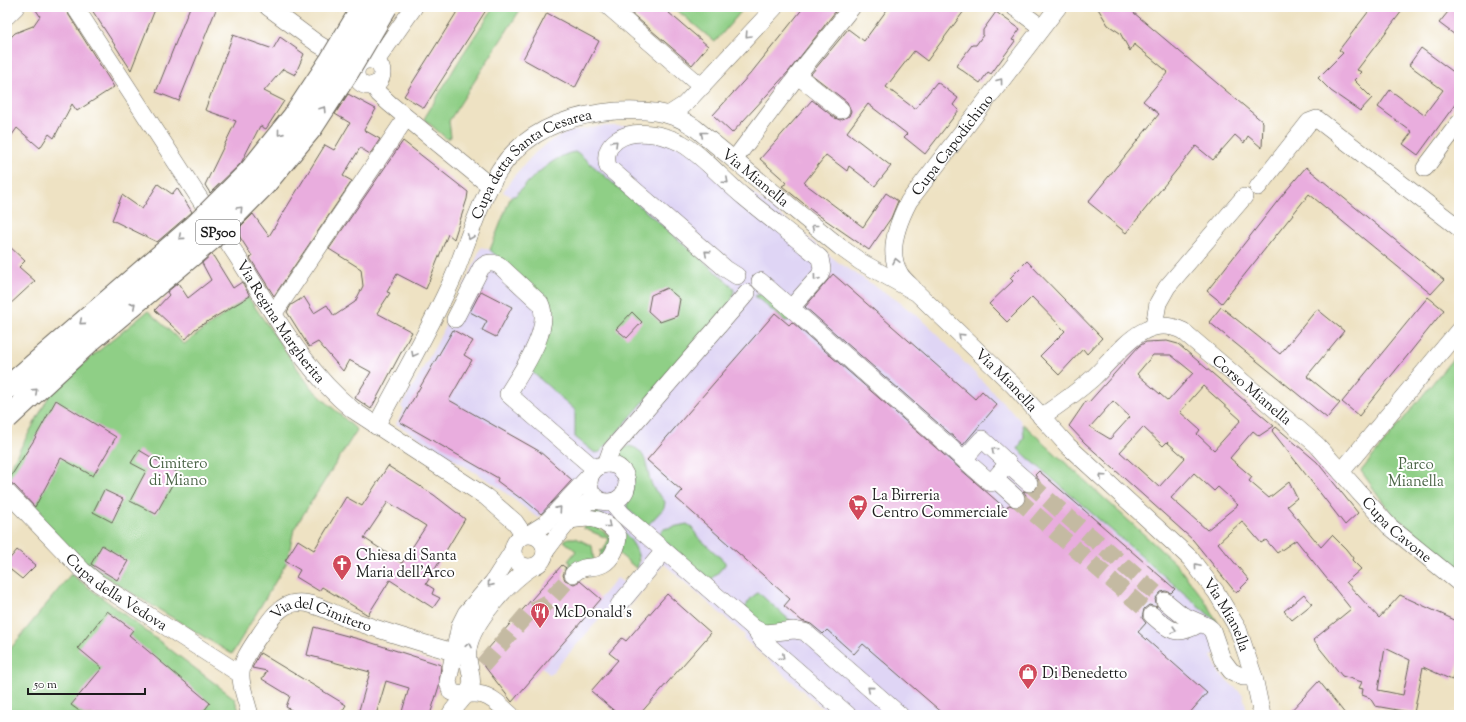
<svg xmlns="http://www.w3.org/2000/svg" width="1466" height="722" font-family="'Sorts Mill Goudy',serif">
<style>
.built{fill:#dfd5f5}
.green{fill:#8fcf86;stroke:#567651}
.building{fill:#e9adde;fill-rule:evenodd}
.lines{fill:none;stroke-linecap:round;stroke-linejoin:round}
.minor-tunnel{stroke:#c4baa2;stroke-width:17;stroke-dasharray:17 8;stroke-linecap:butt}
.minor-casing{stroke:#666156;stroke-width:18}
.minor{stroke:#fff;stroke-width:17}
.highway-bridge-casing{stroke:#666156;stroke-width:24;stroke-linecap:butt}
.highway-bridge{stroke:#fff;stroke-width:22}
.oneway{stroke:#999}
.labels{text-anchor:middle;stroke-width:4;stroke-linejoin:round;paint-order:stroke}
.shield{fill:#fff;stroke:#606060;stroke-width:1}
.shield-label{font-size:14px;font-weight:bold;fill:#1c1c1c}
.street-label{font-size:15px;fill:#1c1c1c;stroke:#fff}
.park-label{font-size:15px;fill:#4a6446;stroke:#fff}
.poi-label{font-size:15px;fill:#1c1c1c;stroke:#fff;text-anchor:start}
</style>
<rect width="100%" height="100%" fill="#fff"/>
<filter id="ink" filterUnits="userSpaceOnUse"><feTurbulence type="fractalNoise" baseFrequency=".025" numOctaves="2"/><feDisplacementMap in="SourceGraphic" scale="8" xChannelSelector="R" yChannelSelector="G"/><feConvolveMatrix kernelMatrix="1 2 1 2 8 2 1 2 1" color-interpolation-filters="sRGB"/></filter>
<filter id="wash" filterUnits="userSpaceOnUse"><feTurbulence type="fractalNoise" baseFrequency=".012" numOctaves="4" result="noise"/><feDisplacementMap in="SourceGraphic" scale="16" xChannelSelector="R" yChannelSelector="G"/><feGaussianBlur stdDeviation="0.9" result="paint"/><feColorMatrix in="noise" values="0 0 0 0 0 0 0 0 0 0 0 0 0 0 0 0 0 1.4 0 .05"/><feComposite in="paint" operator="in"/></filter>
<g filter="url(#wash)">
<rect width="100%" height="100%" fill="#eee2c3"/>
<path class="built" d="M601,126H641L727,172L838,262L898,301L927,324L1020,420L1025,431L1022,444L1018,449L1218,623L1229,647L1211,656L1220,674L1243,695L1248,715H830L743,638L745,635L664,564L621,617L609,608L550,675L542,667L617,578L626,584L639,565L640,560L635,547L611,520L541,514L538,518L494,484L396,424L404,409L401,407L436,345L472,269L481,247L490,250L511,196L503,192L513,177L536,152L552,140L568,132Z"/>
<path class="green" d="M494,7H522L449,121L451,137L447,139L424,119L463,54Z
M673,7H745L715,42Z
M577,152L731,285L734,290L732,300L600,452L595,453L575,437V410L531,371L549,333L551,324L544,298L490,250L511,196H515C527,182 557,152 577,152Z
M760,294L763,295L792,320L785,321L755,296Z
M248,297L311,388L357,430L294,529L287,562L232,654L81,562L7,482V473L54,387L148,311L184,344Z
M1459,351V568L1391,513L1361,471Z
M1023,424L1175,563L1204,599L1218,623L1018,449L1024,437Z
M629,446C650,450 645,473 653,487C656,493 662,496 665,502L664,508L648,525L644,524L627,508C626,496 637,488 633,474C630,467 623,463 620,456L621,450Z
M592,509C610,519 647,545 637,569L617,552L621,549L590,512Z
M592,522L613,540L600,560L601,550L603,551L609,539L583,528Z
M687,524L692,527L697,536L725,562V565L711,580L659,536L663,529Z
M568,538H576L592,546L594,561L570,571L567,568L571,563L568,561L576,551L564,541Z
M71,574L234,698L241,715H7V653Z
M758,593L760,594L793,623L769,630L745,611C745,604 753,595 758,593Z"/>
<g id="blocks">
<path class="building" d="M34,7H65L67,12L114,87L77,111L72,104L54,138L49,134L40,148L17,128L7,142V41L15,33L33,26L40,16Z
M90,7H156L131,70Z
M190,7H217L179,101L156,92Z
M460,7H488L424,108L404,96Z
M624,7H662L708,46L692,65Z
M804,7H839L789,71L732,133L713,115L751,73Z
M889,7H967L927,61L914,51L886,87L915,109L937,82L958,98L953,105L959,110L925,154L904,137L907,134L868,104L847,132L891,166L875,186L849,166L847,171L826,155L804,183L863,227L886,193L898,201L891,218L869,250L814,212L782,186L787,183L760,159L812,100L835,118L840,120L849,116L851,111L847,102L811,74L848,29L864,41Z
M1097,7H1127L1263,122L1262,148L1248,136L1244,143L1235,135L1213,160L1196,146L1126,233L1088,202L1159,114L1143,101L1168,72L1134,44L1130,51L1120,33L1108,25Z
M1372,7H1405L1357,70L1362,72L1354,80L1372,98L1360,111L1331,91L1318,78L1343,53L1339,50Z
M1452,7L1459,12V38L1439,23Z
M996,12L1020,29L1012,40L1015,41L991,74L988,72L980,83L956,66L972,45H976L983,35V30Z
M547,13L599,41L575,88L523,59Z
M233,35L273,49L280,37L304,54L295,75L283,69L264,91L284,101L266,129L260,126L241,163L210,193L205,185L236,121L205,110Z
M1421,48L1459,76V99L1418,155L1403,144L1412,132L1378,107L1390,90L1424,115L1443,90L1409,65Z
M348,94L376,109L364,130L380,139L370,154L360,148L343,176L352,181L274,296L250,258L252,256L236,231L253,214L269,236L325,145L334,150L350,123L335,114Z
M403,141L468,192L467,199L454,239L448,234L426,289L397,274L387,292L390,293L377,313L412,332L371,409L355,398L371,372L349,360L343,371L318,342L309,347L287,312L291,305L304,297L314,313L327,305L334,316L355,302L363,286L361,269L329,249Z
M1306,167L1444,280L1431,294L1309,194L1222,303L1207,291L1280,198Z
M158,184L172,194L177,188L192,212L157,242L112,220L122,195L142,209Z
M7,244L25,261L19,267L35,281L7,307Z
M212,254L233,288L242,282L250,296L195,329L186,339L155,310L169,295L167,292L178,283L188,298L211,280L202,263Z
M1027,261L1102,338L1087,354L1083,349L1059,375L1040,356L1065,331L1032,297L1007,322L989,304L1013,281L1010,278Z
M833,274L975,399L982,391L997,405L963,445L805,307Z
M667,288L680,299L677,316L660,322L648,311L651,295Z
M481,291L512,307L496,337L482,330L487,321L470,312Z
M1428,297L1444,310L1359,416L1342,402Z
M1221,307L1280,354L1317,309L1344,331L1307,376L1340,403L1327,418L1209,322Z
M632,312L642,322L627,338L616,329Z
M775,313L789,325L792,322L1006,509L1009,505L1019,508L1024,504L1026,495L1023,491L1032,493L1037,489L1039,480L1035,475L1039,471L1175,589L1171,593L1166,591L1161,592L1155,599L1157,607L1149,605L1144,609L1142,618L1146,623L1138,632L1207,693L1188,715H945L863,644L854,654L827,630L823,634L811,624L802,621L784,606L790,599L676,498L682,491L647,460Z
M453,330L473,341L464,355L472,360L449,400L539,451L572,480L541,514L521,497L520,498L497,481L498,478L400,422Z
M1167,341L1178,344L1274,426L1259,436L1253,431L1230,458L1252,477L1249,481L1269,498L1289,482L1297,498L1287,506L1321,547L1332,535L1346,549L1353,558L1352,560L1361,569L1346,582L1379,618L1400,595L1459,622V662L1452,680L1423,667L1414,713L1375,706L1370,698L1362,695L1363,689L1359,688L1362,682L1342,676L1313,640L1351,609L1296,540L1277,553L1266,540L1261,543L1242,521L1218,543L1249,580L1236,593L1193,540L1085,443L1069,426L1086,401L1089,402L1139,346L1146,342ZM1153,355H1171L1193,373L1168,401L1137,374ZM1203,386L1241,420L1214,450L1197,434L1200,430L1180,412ZM1113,401L1130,417L1110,439L1090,427ZM1143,427L1163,446L1167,442L1185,458L1159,487L1120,452ZM1194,473L1214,491L1218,487L1238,505L1207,530L1171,498ZM1385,648L1410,660L1403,695L1378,690Z
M56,400L116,437L93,476L61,458L35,507L14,485L8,481L34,440Z
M1276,427L1317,462L1358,513L1345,525L1272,431Z
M139,450L181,475L170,481L173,483L156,514L130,501L146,471L131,463Z
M388,466L434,495L465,519L426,584L434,589L432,594L440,598L433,608L390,580L368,615L322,587L319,591L296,577L300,570L285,561L298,540L314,550L346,497L362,506ZM388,502L426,526L402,563L364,538Z
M104,490L123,499L112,522L93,512Z
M102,545L128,561L117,580L91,564Z
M17,550L36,565L22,579L7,567V562Z
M562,565L566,568L563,575L565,580L574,584L580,581L601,599L512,702L479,659Z
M667,594L711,633L639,715H619L591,691L618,660L609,653L622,638L626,641Z
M1304,594L1312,604L1292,620L1284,611Z
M107,611L133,630L129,635L210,703L201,715H85L71,705L102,668L78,648Z
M314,627L366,641L441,665L439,686L430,715H401L409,688L386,681L376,715L359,710L370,672L307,655Z
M260,653L346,705L340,715H300L286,707L290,696L262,679L267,671L252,668Z
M1319,681L1346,715H1287Z"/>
</g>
</g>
<g filter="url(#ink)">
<use href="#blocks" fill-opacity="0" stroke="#666156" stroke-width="1"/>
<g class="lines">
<path class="minor-tunnel" d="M1029,483L1165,601
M1016,498L1152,615
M483,665L528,613L547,603L573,574"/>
<defs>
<g id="minor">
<path id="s1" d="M75,7C129,89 182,171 235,253C270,307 303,370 353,410L486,497L515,522L524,535"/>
<path d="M268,7L318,44L345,60"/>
<path d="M609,7L702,87"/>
<path d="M1014,7L1041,27"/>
<path d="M7,16L16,7"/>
<circle cx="369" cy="73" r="13"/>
<path d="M376,61L414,7"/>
<path d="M798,76L841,110"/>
<path d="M373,85L379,94L390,104L490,186"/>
<path d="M670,114L684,105L775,7"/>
<path d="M734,160L803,68L852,7"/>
<path d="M1425,168L1459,123"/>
<path d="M1258,187L1309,122L1317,119L1459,228"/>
<path d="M737,276L726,269L608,167C605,156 607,147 617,140C634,128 663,134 681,143C704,156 723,180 744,197C769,218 795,237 820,258L822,269L820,275L791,308"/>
<path d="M760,281L991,483L1008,463L982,439L964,459"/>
<path id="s2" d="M913,288C909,284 903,279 900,274C886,252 898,222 909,201L1058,7"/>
<path d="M274,313L406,118"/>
<path d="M455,319L481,268C487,262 491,262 499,265L540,303C553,328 521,372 508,394L595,469"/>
<path d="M1154,326L1158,303L1167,287L1244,197"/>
<path id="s3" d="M1041,417C1059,405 1077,392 1093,378C1118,355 1144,311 1183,331L1317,445L1389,526L1459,583"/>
<path id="s4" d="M376,426C402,377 430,329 453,278C469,240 485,180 514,152C542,124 578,114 616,111C644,110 670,110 694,127L840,247L861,262L917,293L1013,385L1068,446L1190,558L1216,592L1238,629L1254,677L1262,715"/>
<circle cx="608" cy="483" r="19"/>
<path d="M606,464L611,450L747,293"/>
<path d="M1007,464L1029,483"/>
<path d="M1341,472L1459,330"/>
<path d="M995,479L1016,498"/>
<path id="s5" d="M7,492L82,570L98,583L240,674"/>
<path d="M612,502L622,514L755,629L762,640L848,715"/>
<path d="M571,520C591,516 606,518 618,536C618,546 612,559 603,564C592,570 586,563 573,574"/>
<path d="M529,534L545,524L591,474"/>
<circle cx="529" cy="551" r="16"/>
<path d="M545,552C552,542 578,508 588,502C591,500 596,501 600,501"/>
<path d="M1165,601L1182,615L1207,626L1212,630L1222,659L1231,671L1243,677H1254"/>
<path d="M619,605L664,551"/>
<path d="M1152,615C1170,631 1177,637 1199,624"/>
<path d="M755,629L765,633L794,630L805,632L900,715"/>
<path id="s6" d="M250,715C239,675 234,672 259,636C268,623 279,604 296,603C314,601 335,615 351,620C385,632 419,642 453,652"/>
<path d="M450,715C455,705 468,696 471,686C474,676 466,662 468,650C471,623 510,581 532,567"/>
<path d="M511,715C503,708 494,698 483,695C472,692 461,697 451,692L448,682L460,625L466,613L493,582L512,552"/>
</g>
</defs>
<use href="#minor" class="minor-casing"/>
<use href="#minor" class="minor"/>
<defs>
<path id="highway-bridge" d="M7,388L196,225L250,171L294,116L331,60L363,7
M7,418L92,339L210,240L265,184L312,127L349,70L386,7"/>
</defs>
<use href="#highway-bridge" class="highway-bridge-casing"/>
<use href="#highway-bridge" class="highway-bridge"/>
</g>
<defs><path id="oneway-chevron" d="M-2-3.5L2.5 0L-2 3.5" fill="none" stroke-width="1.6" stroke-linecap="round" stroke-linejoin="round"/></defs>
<g class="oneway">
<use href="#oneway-chevron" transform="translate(748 35) rotate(133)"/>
<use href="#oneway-chevron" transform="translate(1000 81) rotate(-53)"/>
<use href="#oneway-chevron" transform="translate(323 109) rotate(-57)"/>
<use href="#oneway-chevron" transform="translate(280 133) rotate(129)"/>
<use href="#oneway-chevron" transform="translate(703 134) rotate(-141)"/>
<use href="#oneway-chevron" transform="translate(615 143) rotate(-44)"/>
<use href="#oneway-chevron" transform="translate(726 181) rotate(42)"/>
<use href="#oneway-chevron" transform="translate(240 209) rotate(-46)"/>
<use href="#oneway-chevron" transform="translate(814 227) rotate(-141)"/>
<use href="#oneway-chevron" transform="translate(181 237) rotate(139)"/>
<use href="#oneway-chevron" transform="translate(470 237) rotate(112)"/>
<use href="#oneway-chevron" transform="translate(707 253) rotate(-139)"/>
<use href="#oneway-chevron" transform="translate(896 261) rotate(-102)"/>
<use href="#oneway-chevron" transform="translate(816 278) rotate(127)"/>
<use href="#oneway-chevron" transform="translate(133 305) rotate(-40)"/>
<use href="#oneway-chevron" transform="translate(82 322) rotate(140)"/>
<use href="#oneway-chevron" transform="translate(961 336) rotate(-136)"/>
<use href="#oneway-chevron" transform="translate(414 354) rotate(118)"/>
<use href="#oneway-chevron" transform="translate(35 391) rotate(-42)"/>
<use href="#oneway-chevron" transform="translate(994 450) rotate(-138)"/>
<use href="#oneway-chevron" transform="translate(1102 477) rotate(-138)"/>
<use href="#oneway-chevron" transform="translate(559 509) rotate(-48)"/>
<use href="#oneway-chevron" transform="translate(608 525) rotate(39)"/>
<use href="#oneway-chevron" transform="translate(1197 566) rotate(-130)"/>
<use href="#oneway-chevron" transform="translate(490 584) rotate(129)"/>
<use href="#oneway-chevron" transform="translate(1174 630) rotate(16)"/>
<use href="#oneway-chevron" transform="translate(469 645) rotate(-79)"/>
<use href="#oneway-chevron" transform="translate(782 657) rotate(41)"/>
<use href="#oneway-chevron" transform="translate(870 689) rotate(-139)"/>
</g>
</g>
<defs>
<symbol id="supermarket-pin" viewBox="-11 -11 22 30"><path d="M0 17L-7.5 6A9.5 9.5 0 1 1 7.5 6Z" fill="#d1495b" stroke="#fff"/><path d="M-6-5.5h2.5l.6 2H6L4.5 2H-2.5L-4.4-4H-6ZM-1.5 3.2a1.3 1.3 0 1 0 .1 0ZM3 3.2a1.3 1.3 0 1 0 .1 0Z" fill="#fff"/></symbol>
<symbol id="church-pin" viewBox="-11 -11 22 30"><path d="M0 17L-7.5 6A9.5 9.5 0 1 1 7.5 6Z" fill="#d1495b" stroke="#fff"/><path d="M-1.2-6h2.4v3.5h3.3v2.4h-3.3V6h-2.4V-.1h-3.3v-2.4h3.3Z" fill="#fff"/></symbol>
<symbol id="restaurant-pin" viewBox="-11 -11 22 30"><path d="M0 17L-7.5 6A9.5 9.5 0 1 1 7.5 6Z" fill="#d1495b" stroke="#fff"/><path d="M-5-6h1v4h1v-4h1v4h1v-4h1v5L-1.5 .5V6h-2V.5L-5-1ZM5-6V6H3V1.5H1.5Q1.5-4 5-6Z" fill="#fff"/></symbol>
<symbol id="shop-pin" viewBox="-11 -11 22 30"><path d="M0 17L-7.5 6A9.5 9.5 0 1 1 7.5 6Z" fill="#d1495b" stroke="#fff"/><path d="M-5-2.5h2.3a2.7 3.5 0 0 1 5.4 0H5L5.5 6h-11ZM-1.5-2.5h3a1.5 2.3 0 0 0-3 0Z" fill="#fff"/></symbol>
</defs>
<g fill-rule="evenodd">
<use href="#supermarket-pin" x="847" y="493" width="22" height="30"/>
<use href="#church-pin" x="331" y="553" width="22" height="30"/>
<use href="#restaurant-pin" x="529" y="601" width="22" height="30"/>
<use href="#shop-pin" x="1017" y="662" width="22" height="30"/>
</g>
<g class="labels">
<rect class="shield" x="196" y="220" width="44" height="24" rx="3"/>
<g class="shield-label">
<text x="218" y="237">SP500</text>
</g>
<g class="street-label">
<text dy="5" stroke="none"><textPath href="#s2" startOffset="167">Cupa Capodichino</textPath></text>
<text dy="5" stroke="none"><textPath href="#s4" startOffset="313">Cupa detta Santa Cesarea</textPath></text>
<text dy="5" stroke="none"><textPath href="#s4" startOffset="581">Via Mianella</textPath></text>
<text dy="5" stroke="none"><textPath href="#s1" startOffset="376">Via Regina Margherita</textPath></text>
<text dy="5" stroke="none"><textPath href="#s4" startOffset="905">Via Mianella</textPath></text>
<text dy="5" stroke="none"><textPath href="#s3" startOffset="266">Corso Mianella</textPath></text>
<text dy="5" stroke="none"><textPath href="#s3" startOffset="468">Cupa Cavone</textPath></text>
<text dy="5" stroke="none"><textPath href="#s5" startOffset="149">Cupa della Vedova</textPath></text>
<text dy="5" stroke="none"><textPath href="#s4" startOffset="1229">Via Mianella</textPath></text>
<text dy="5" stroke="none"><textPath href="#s6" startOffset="162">Via del Cimitero</textPath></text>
</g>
<g class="park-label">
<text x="178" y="468">Cimitero<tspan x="178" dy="17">di Miano</tspan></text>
<text x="1416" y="469">Parco<tspan x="1416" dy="17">Mianella</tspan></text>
</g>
<g class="poi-label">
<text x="872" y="500">La Birreria<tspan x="872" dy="17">Centro Commerciale</tspan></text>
<text x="356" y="560">Chiesa di Santa<tspan x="356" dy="17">Maria dell'Arco</tspan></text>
<text x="554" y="617">McDonald's</text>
<text x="1042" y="678">Di Benedetto</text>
</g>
</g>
<rect width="1466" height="722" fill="none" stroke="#fff" stroke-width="24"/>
<path d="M28 688v6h117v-6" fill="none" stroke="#1c1c1c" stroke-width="2"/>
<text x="34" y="688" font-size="12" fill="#1c1c1c" stroke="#ffffff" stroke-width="3" paint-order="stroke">50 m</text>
</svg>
